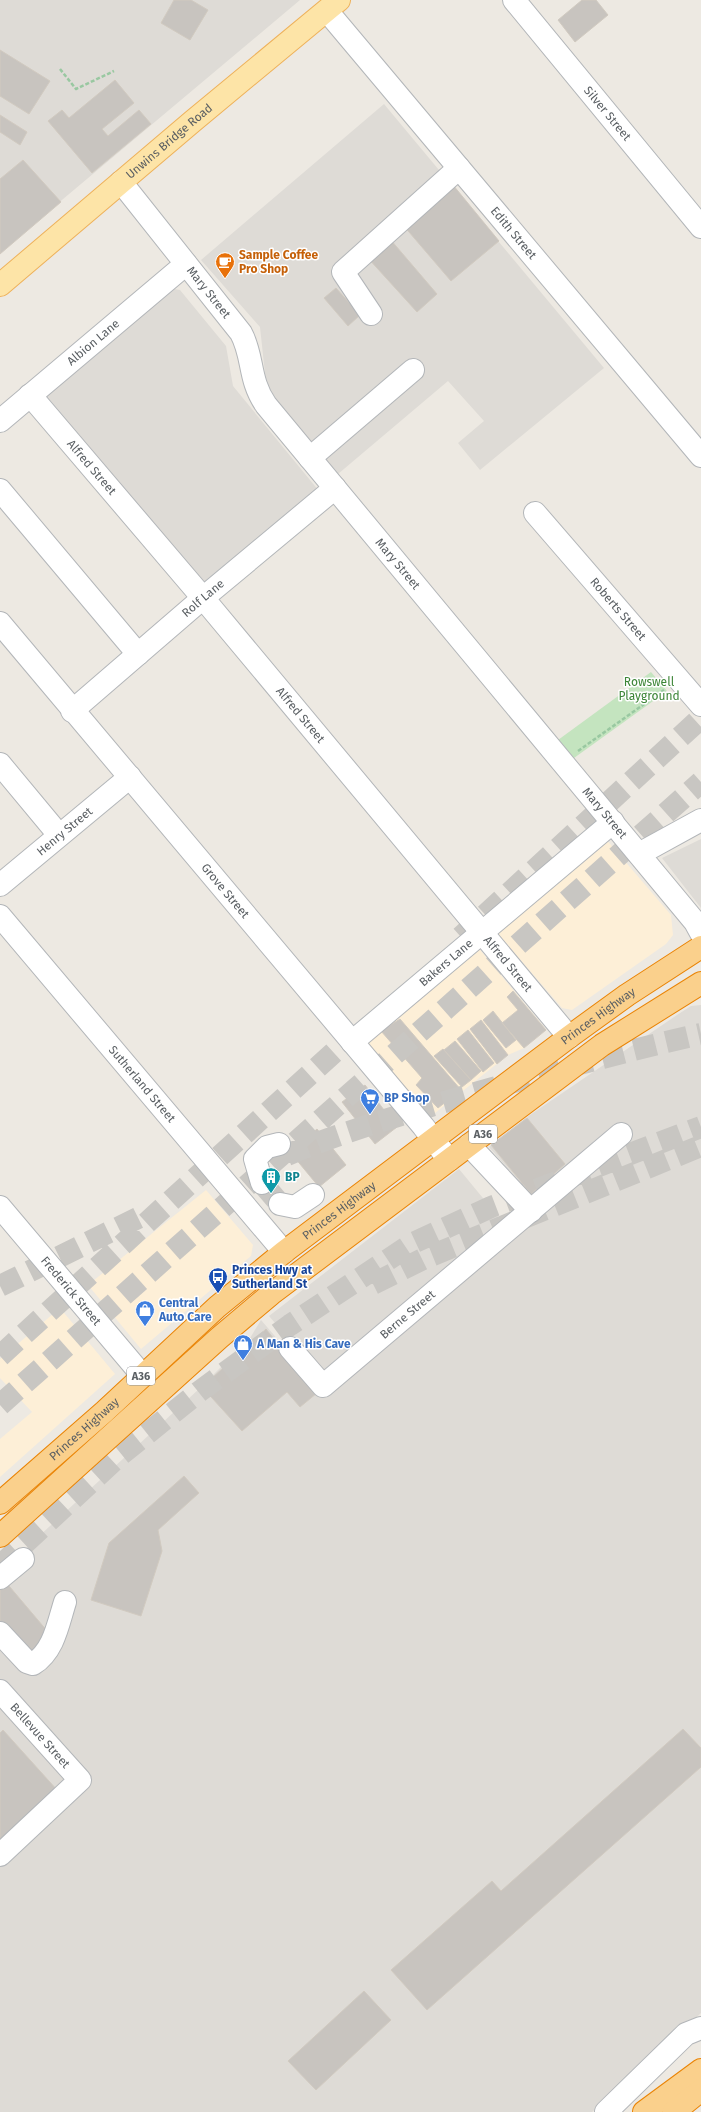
<svg xmlns="http://www.w3.org/2000/svg" width="701" height="2112" font-family="'Fira Sans',sans-serif">
<style>
.commercial{fill:#fdefd7}
.industrial{fill:#dedbd6}
.green{fill:#c4e4bf}
.building{fill:#c8c4bf;stroke:#d1cac0}
.lines{fill:none;stroke-linecap:round;stroke-linejoin:round}
.minor-tunnel{stroke:#c8c6c2;stroke-width:22;stroke-dasharray:22 11;stroke-linecap:butt}
.highway-tunnel{stroke:#c8c6c2;stroke-width:22;stroke-dasharray:22 11;stroke-linecap:butt}
.minor-casing{stroke:#b3b6b9;stroke-width:24}
.major-casing{stroke:#eeb15a;stroke-width:24}
.highway-casing{stroke:#ea8405;stroke-width:24}
.path{stroke:#99c8a1;stroke-width:2.5;stroke-dasharray:4 2;stroke-linecap:butt}
.minor{stroke:#fff;stroke-width:22}
.major{stroke:#fde4a7;stroke-width:22}
.highway{stroke:#fad08c;stroke-width:22}
.labels{text-anchor:middle;stroke-width:3;stroke-linejoin:round;paint-order:stroke}
.shield{fill:#fff;stroke:#8c8f92;stroke-width:1}
.shield-label{font-size:11px;font-weight:bold;fill:#5a5f63}
.street-label{font-size:12px;fill:#5a5f63;stroke:#fff}
.food-label{font-size:12px;font-weight:bold;fill:#c56008;stroke:#fff;text-anchor:start}
.park-label{font-size:12px;fill:#3d8537;stroke:#fff}
.shop-label{font-size:12px;font-weight:bold;fill:#366cbe;stroke:#fff;text-anchor:start}
.culture-label{font-size:12px;font-weight:bold;fill:#0d838f;stroke:#fff;text-anchor:start}
.transit-label{font-size:12px;font-weight:bold;fill:#164399;stroke:#fff;text-anchor:start}
</style>
<rect width="100%" height="100%" fill="#ede9e2"/>
<path class="commercial" d="M605,838L671,915L673,935L666,944L572,1010L562,1008L499,935L500,923Z
M476,945L546,1030L524,1048L508,1055L430,1117L365,1039Z
M206,1190L253,1245L251,1256L141,1349L88,1285Z
M60,1308L115,1374L0,1477V1439L32,1412L0,1378V1359Z"/>
<path class="industrial" d="M0,0H300L0,252Z
M384,104L604,368L480,470L458,443L484,421L448,381L338,474L267,392L260,327L201,260Z
M169,288L180,290L226,346L233,386L319,491L207,586L45,396Z
M701,839V908L662,858Z
M701,1005V2013L592,2112H0V1572L199,1389L250,1338L261,1320L323,1392L626,1138L614,1124L531,1195L489,1147L530,1115L677,1015L691,1006Z
M459,1169L501,1220L319,1374L269,1316Z"/>
<path class="green" d="M651,672L667,691L574,758L558,740Z"/>
<path class="building" d="M174,0H191L208,10L190,40L161,23Z
M582,0H596L608,15L575,42L558,20Z
M0,50L50,81L29,114L0,96Z
M115,80L134,103L102,129L108,136L139,110L151,124L92,173L48,121L62,110L69,118Z
M0,115L27,132L20,145L0,132Z
M23,160L61,202L0,254V179Z
M453,185L499,241L451,281L403,225Z
M390,239L437,294L417,312L367,257Z
M336,288L360,315L348,326L324,298Z
M513,991L546,1030L524,1048L502,1023L518,1010L507,997Z
M493,1011L516,1040L506,1048L483,1020Z
M400,1019L461,1090L438,1108L416,1085L422,1078L381,1031Z
M481,1020L508,1055L497,1064L470,1029Z
M468,1030L494,1063L483,1072L457,1039Z
M455,1041L481,1071L471,1080L444,1050Z
M443,1049L471,1080L462,1087L434,1056Z
M365,1085L397,1127L375,1144L342,1102Z
M527,1118L565,1164L531,1194L491,1145Z
M317,1129L346,1165L319,1187L290,1152Z
M267,1179L285,1200L276,1209L257,1187Z
M266,1329L317,1393L300,1407L287,1392L242,1431L202,1387Z
M184,1476L199,1493L158,1530L162,1551L141,1616L91,1600L109,1543Z
M4,1580L48,1632L41,1639L47,1646L34,1657L0,1621V1583Z
M683,1729L701,1748V1767L427,2010L391,1970L492,1881L501,1891Z
M3,1730L58,1791L0,1845V1733Z
M364,1991L391,2020L316,2090L288,2061Z"/>
<g class="lines">
<path class="minor-tunnel" d="M262,1183L280,1204"/>
<path class="highway-tunnel" d="M461,937L701,718
M287,1155C352,1128 421,1109 489,1089C560,1069 629,1050 701,1034
M373,1284L423,1259L701,1146
M0,1286L146,1214
M0,1356L363,1026
M0,1405L701,782
M0,1566L118,1457L200,1391L290,1325L413,1243L491,1207L701,1127"/>
<defs>
<g id="minor">
<path id="s1" d="M514,0L701,227"/>
<path id="s2" d="M327,11L701,456"/>
<path id="s3" d="M121,182L241,333C254,357 248,379 266,405L695,922L701,933"/>
<path d="M371,314L343,272L459,168"/>
<path id="s4" d="M30,395L203,598L569,1037"/>
<path id="s5" d="M0,421L186,264"/>
<path d="M310,458L413,370"/>
<path d="M0,490L138,654"/>
<path id="s6" d="M535,513L701,705"/>
<path id="s7" d="M0,623L423,1126L449,1160"/>
<path id="s8" d="M72,711L203,598L335,488"/>
<path d="M0,764L59,835"/>
<path d="M639,854L701,820"/>
<path id="s9" d="M0,885L130,777"/>
<path id="s10" d="M0,916L284,1252"/>
<path id="s11" d="M352,1042L613,822"/>
<path d="M469,1145L531,1211"/>
<path d="M262,1183L255,1159L267,1147L279,1144"/>
<path d="M280,1204L295,1207L313,1195"/>
<path id="s12" d="M0,1207L142,1375"/>
<path id="s13" d="M290,1348L323,1386L621,1134"/>
<path d="M0,1578L23,1559"/>
<path d="M0,1633L27,1662L33,1664C54,1651 58,1624 65,1602"/>
<path id="s14" d="M0,1691L80,1780L0,1855"/>
<path d="M606,2112L686,2034L701,2028"/>
</g>
<g id="major">
<path id="s15" d="M0,285L193,121L339,0"/>
</g>
<g id="highway">
<path id="s16" d="M0,1503L104,1412L217,1307L284,1252L569,1037L627,995L701,947"/>
<path d="M0,1536L219,1338L271,1294L602,1045L701,983"/>
<path d="M644,2112L701,2070"/>
<path d="M674,2112L701,2090"/>
</g>
</defs>
<use href="#minor" class="minor-casing"/>
<use href="#major" class="major-casing"/>
<use href="#highway" class="highway-casing"/>
<path class="path" d="M60,69L76,89L114,71
M578,751L664,690"/>
<use href="#minor" class="minor"/>
<use href="#major" class="major"/>
<use href="#highway" class="highway"/>
</g>
<defs>
<symbol id="cafe-pin" viewBox="-11 -11 22 30"><path d="M0 17L-7.5 6A9.5 9.5 0 1 1 7.5 6Z" fill="#e8710a" stroke="#fff"/><path d="M-5.5-4.5H6V0H3Q3 3.5 0 3.5H-2.5Q-5.5 3.5-5.5 0ZM3-3.2v2h1.7v-2ZM-6 4.5H4V6H-6Z" fill="#fff"/></symbol>
<symbol id="supermarket-pin" viewBox="-11 -11 22 30"><path d="M0 17L-7.5 6A9.5 9.5 0 1 1 7.5 6Z" fill="#3f7fe0" stroke="#fff"/><path d="M-6-5.5h2.5l.6 2H6L4.5 2H-2.5L-4.4-4H-6ZM-1.5 3.2a1.3 1.3 0 1 0 .1 0ZM3 3.2a1.3 1.3 0 1 0 .1 0Z" fill="#fff"/></symbol>
<symbol id="building-pin" viewBox="-11 -11 22 30"><path d="M0 17L-7.5 6A9.5 9.5 0 1 1 7.5 6Z" fill="#0f9aa8" stroke="#fff"/><path d="M-4-6H4V6H1V3H-1V6H-4ZM-2.5-4.3h1.7v1.8h-1.7ZM.8-4.3h1.7v1.8H.8ZM-2.5-1h1.7V.8h-1.7ZM.8-1h1.7V.8H.8Z" fill="#fff"/></symbol>
<symbol id="bus-pin" viewBox="-11 -11 22 30"><path d="M0 17L-7.5 6A9.5 9.5 0 1 1 7.5 6Z" fill="#1a4fb4" stroke="#fff"/><path d="M-5-6H5V4H4V6H2V4H-2V6H-4V4H-5ZM-3.5-4V0h7V-4ZM-3.5 1.2v1.5H-2V1.2ZM2 1.2v1.5H3.5V1.2Z" fill="#fff"/></symbol>
<symbol id="shop-pin" viewBox="-11 -11 22 30"><path d="M0 17L-7.5 6A9.5 9.5 0 1 1 7.5 6Z" fill="#3f7fe0" stroke="#fff"/><path d="M-5-2.5h2.3a2.7 3.5 0 0 1 5.4 0H5L5.5 6h-11ZM-1.5-2.5h3a1.5 2.3 0 0 0-3 0Z" fill="#fff"/></symbol>
</defs>
<g fill-rule="evenodd">
<use href="#cafe-pin" x="214" y="251" width="22" height="30"/>
<use href="#supermarket-pin" x="359" y="1087" width="22" height="30"/>
<use href="#building-pin" x="260" y="1166" width="22" height="30"/>
<use href="#bus-pin" x="207" y="1266" width="22" height="30"/>
<use href="#shop-pin" x="134" y="1299" width="22" height="30"/>
<use href="#shop-pin" x="232" y="1333" width="22" height="30"/>
</g>
<g class="labels">
<g class="shield">
<rect x="469" y="1125" width="28" height="18" rx="3"/>
<rect x="127" y="1367" width="28" height="18" rx="3"/>
</g>
<g class="shield-label">
<text x="483" y="1138">A36</text>
<text x="141" y="1380">A36</text>
</g>
<g class="street-label">
<text dy="4" stroke="none"><textPath href="#s1" startOffset="147">Silver Street</textPath></text>
<text dy="4" stroke="none"><textPath href="#s15" startOffset="222">Unwins Bridge Road</textPath></text>
<text dy="4" stroke="none"><textPath href="#s2" startOffset="290">Edith Street</textPath></text>
<text dy="4" stroke="none"><textPath href="#s3" startOffset="141">Mary Street</textPath></text>
<text dy="4" stroke="none"><textPath href="#s5" startOffset="122">Albion Lane</textPath></text>
<text dy="4" stroke="none"><textPath href="#s4" startOffset="95">Alfred Street</textPath></text>
<text dy="4" stroke="none"><textPath href="#s3" startOffset="476">Mary Street</textPath></text>
<text dy="4" stroke="none"><textPath href="#s8" startOffset="173">Rolf Lane</textPath></text>
<text dy="4" stroke="none"><textPath href="#s6" startOffset="127">Roberts Street</textPath></text>
<text dy="4" stroke="none"><textPath href="#s4" startOffset="419">Alfred Street</textPath></text>
<text dy="4" stroke="none"><textPath href="#s3" startOffset="800">Mary Street</textPath></text>
<text dy="4" stroke="none"><textPath href="#s9" startOffset="84">Henry Street</textPath></text>
<text dy="4" stroke="none"><textPath href="#s7" startOffset="350">Grove Street</textPath></text>
<text dy="4" stroke="none"><textPath href="#s11" startOffset="123">Bakers Lane</textPath></text>
<text dy="4" stroke="none"><textPath href="#s4" startOffset="743">Alfred Street</textPath></text>
<text dy="4" stroke="none"><textPath href="#s16" startOffset="772">Princes Highway</textPath></text>
<text dy="4" stroke="none"><textPath href="#s10" startOffset="220">Sutherland Street</textPath></text>
<text dy="4" stroke="none"><textPath href="#s16" startOffset="448">Princes Highway</textPath></text>
<text dy="4" stroke="none"><textPath href="#s12" startOffset="110">Frederick Street</textPath></text>
<text dy="4" stroke="none"><textPath href="#s13" startOffset="161">Berne Street</textPath></text>
<text dy="4" stroke="none"><textPath href="#s16" startOffset="112">Princes Highway</textPath></text>
<text dy="4" stroke="none"><textPath href="#s14" startOffset="60">Bellevue Street</textPath></text>
</g>
<g class="food-label">
<text x="239" y="259">Sample Coffee<tspan x="239" dy="14">Pro Shop</tspan></text>
</g>
<g class="park-label">
<text x="649" y="686">Rowswell<tspan x="649" dy="14">Playground</tspan></text>
</g>
<g class="shop-label">
<text x="384" y="1102">BP Shop</text>
<text x="159" y="1307">Central<tspan x="159" dy="14">Auto Care</tspan></text>
<text x="257" y="1348">A Man &amp; His Cave</text>
</g>
<g class="culture-label">
<text x="285" y="1181">BP</text>
</g>
<g class="transit-label">
<text x="232" y="1274">Princes Hwy at<tspan x="232" dy="14">Sutherland St</tspan></text>
</g>
</g>
</svg>
